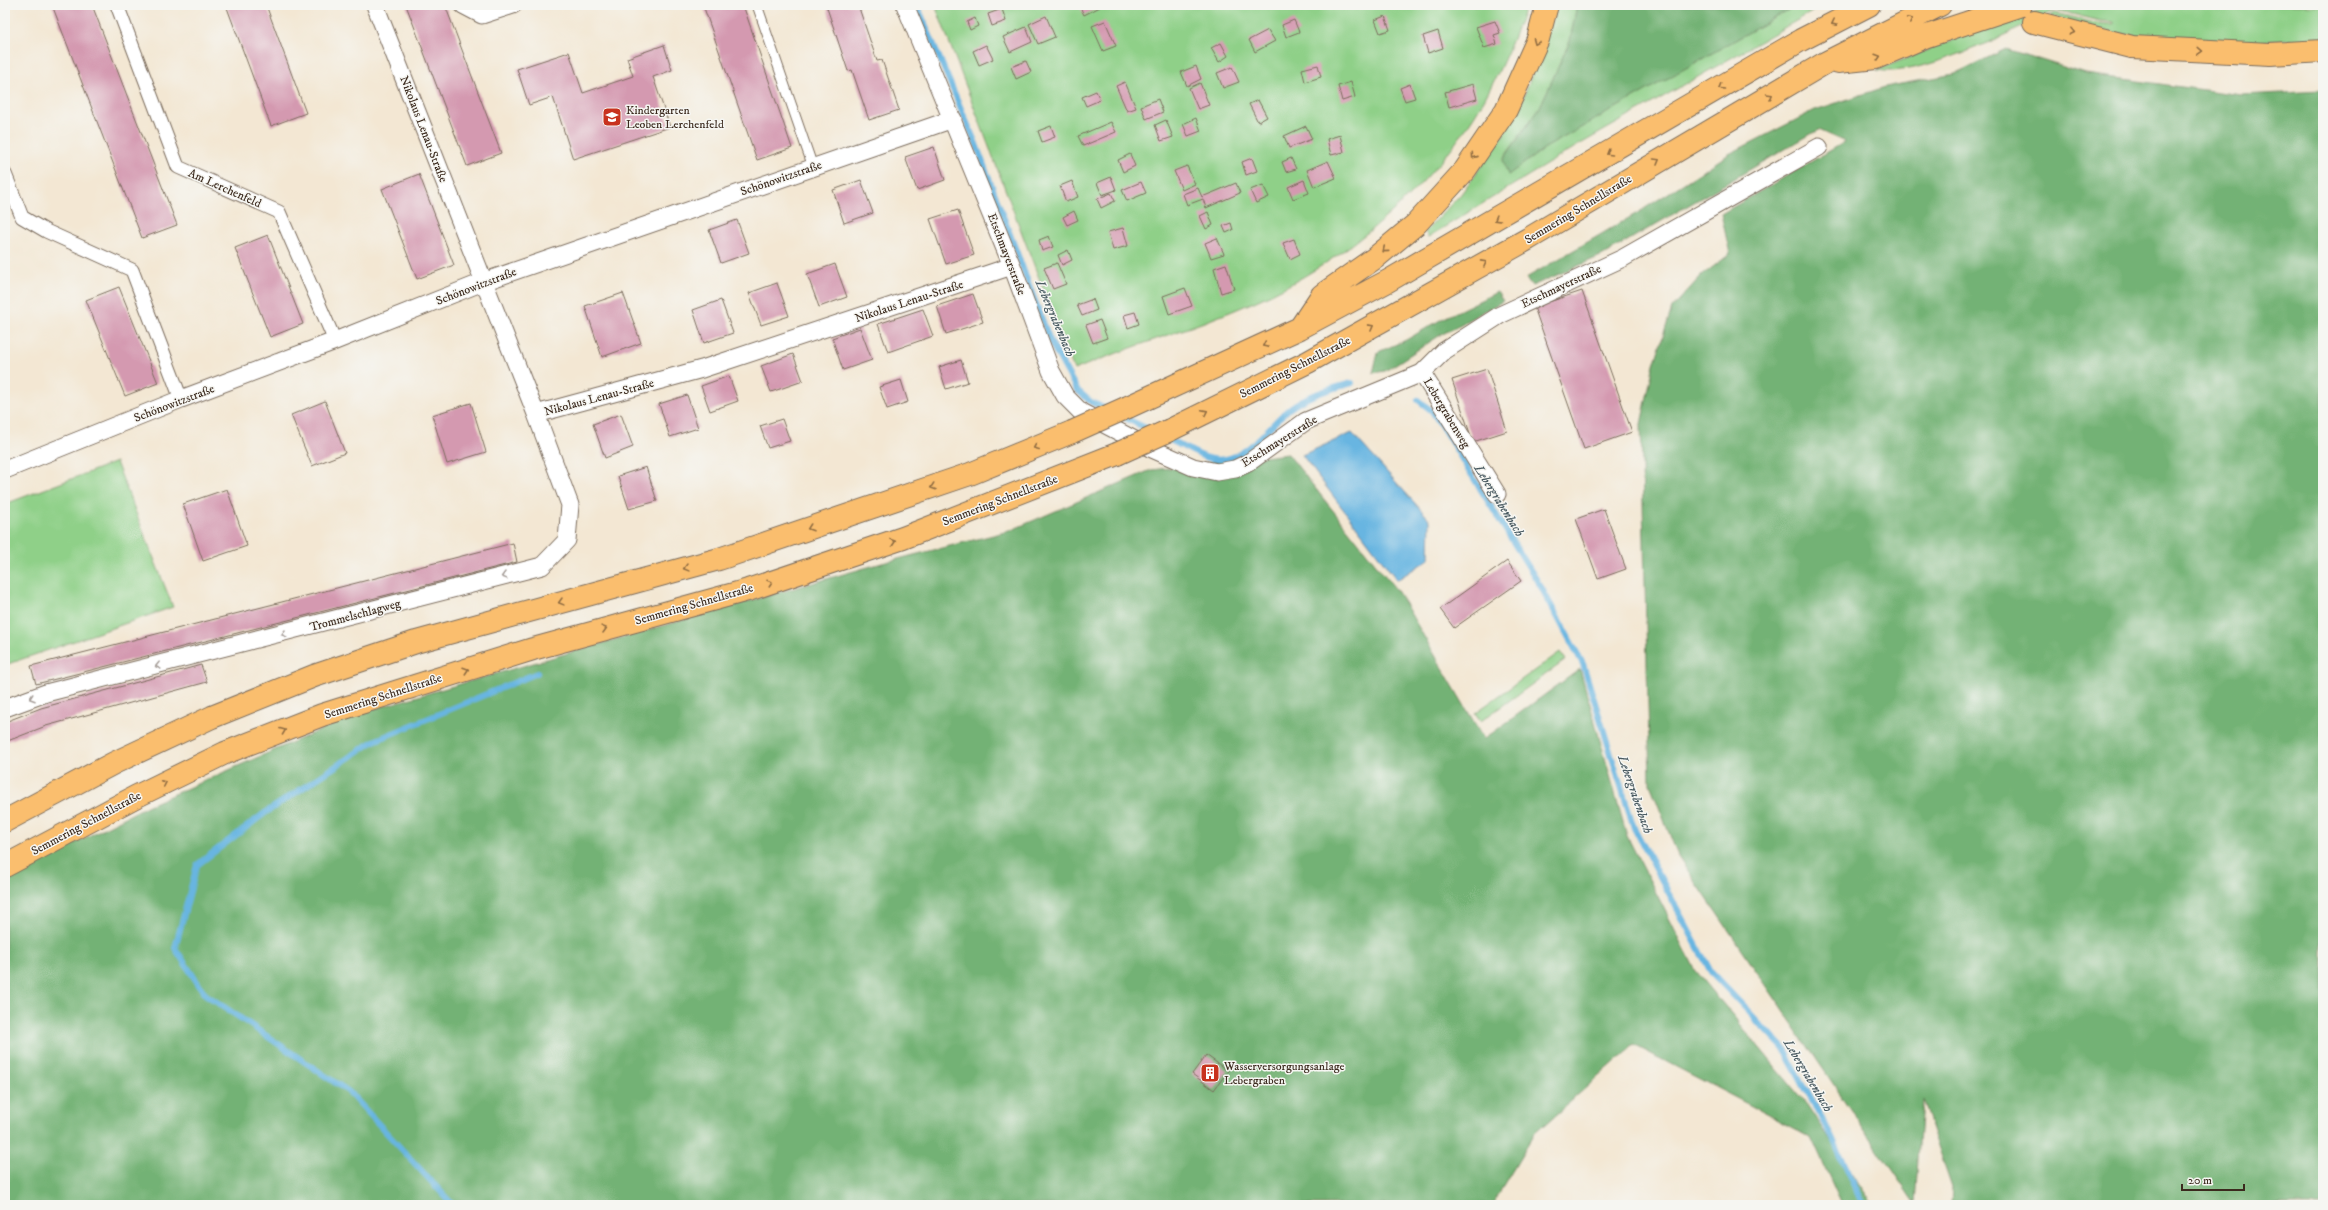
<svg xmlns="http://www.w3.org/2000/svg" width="2328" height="1210" font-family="'IM FELL DW Pica',serif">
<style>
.green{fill:#8fd088;stroke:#657d53}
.forest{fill:#73b274;stroke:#576e49}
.water{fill:#67b5e1;stroke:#517080}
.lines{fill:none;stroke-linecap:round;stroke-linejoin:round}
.stream{stroke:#67b5e1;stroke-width:6}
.building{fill:#d499b0}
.service-casing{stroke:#7b6c5d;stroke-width:11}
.pedestrian-casing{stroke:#7b6c5d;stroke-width:15}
.minor-casing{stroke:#7b6c5d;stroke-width:19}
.motorway-casing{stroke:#7b6c5d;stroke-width:24}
.service{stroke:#fff;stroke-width:9}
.pedestrian{stroke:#fff;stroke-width:13}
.minor{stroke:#fff;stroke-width:17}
.motorway{stroke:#fabe6e;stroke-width:22}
.motorway-bridge-casing{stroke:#7b6c5d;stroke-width:24;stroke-linecap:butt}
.motorway-bridge{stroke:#fabe6e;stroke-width:22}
.oneway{stroke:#916d42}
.oneway2{stroke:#a79f9a}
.labels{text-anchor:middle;stroke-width:3;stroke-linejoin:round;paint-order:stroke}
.poi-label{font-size:12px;fill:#3b2a1e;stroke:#f6f6f2;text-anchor:start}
.street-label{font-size:12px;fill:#3b2a1e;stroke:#f6f6f2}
.water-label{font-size:13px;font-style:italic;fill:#4a5b62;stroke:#f6f6f2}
</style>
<rect width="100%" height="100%" fill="#f6f6f2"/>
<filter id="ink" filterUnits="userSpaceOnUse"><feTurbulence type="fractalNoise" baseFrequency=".025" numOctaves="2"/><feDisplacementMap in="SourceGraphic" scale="8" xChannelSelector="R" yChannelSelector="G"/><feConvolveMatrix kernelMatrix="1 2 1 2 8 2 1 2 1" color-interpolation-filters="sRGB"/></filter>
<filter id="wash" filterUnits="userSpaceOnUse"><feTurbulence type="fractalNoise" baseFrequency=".012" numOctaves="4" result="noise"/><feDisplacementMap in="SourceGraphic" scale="16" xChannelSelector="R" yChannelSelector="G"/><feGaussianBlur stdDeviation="0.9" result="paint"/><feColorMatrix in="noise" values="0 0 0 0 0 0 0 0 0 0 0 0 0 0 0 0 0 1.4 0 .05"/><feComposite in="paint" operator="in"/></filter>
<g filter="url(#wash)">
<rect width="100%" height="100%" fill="#f3e7d3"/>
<path class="green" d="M935,5H1525C1524,15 1518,24 1515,34C1506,57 1496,78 1484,100C1435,186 1344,263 1254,302C1195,328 1133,345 1074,370Z
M1558,5H1577L1570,41L1540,107L1503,159L1508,175L1545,148L1797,5H1824L1577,146L1428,237L1425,232L1461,194L1501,139L1522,101Z
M2059,5H2323V39C2261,41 2197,45 2135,36C2106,32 2078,24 2050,16L2055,13L2095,23L2114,24V22L2100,21L2056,10C2019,30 1917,79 1877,70L1988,26Z
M116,462L173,607L5,665V504Z
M1560,652L1566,660L1481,721L1475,713Z"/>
<path class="forest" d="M1577,5H1797L1545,148L1508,175L1503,160L1540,107L1570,41Z
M2006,49L2086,74L2241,95L2323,91V1205H1951L1952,1188L1922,1100L1915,1204L1678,856L1650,784L1641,424L1653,368L1672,308L1701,276L1730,254L1721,214L1845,142L1818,130L1603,255L1532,286L1526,278L1639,212L1729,154L1815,110L1885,87L1954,74Z
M1497,292L1503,301L1439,336L1385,371L1373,373L1378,352L1406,340L1442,319Z
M1288,454L1398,592L1484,739L1580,669L1627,836L1696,971L1807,1105L1873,1205H1842L1811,1137L1634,1045L1535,1133L1492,1205H5V879L149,805L359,713L882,563L1009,531L1151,470Z"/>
<path class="water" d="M1352,433L1430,520L1429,559L1397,580L1302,455Z"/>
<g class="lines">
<path class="stream" d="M917,5L976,144L1051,343L1077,390L1091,402L1108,410
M1418,400L1432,411L1541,587L1583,664L1634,828L1711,972L1783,1048L1832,1137L1864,1205
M1121,416L1152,431
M1166,438C1179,444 1192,452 1205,457C1242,471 1266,427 1290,408C1308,395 1330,389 1352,383
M453,1205L349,1092L205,994L175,948L197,865L265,813L374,741L537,673"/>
</g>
<g id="blocks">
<path class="building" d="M52,5H92L177,225L142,238Z
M226,5H266L306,113L271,126Z
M406,5H445L501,153L467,166Z
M703,5H743L792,148L757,160Z
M826,5H858L877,61L882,60L899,110L869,120L852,70L848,71Z
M1079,5H1099L1100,7L1084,15Z
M1002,9L1006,21L992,26L988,14Z
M1046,16L1055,37L1038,44L1029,24Z
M1385,16L1390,30L1380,33L1375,20Z
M975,18L978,26L970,30L967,22Z
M1294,20L1299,32L1286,37L1282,25Z
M1105,21L1116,46L1103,51L1092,26Z
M1495,21L1500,33L1494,35L1497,44L1484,48L1476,27Z
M1026,27L1032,42L1010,52L1003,37Z
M1268,30L1275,41L1255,52L1249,40Z
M1438,31L1443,48L1428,53L1423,36Z
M1221,43L1228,56L1219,62L1211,48Z
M664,45L672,70L653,77L670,127L573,159L553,97L529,105L517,69L569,52L583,93L633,76L627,58Z
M986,45L993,59L979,65L973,51Z
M1026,61L1031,72L1016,79L1011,67Z
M1318,65L1321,77L1305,82L1302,69Z
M1196,66L1201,79L1187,86L1181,72Z
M1232,67L1239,82L1223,88L1217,73Z
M1125,82L1136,108L1127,111L1116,86Z
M1351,82L1355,97L1342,101L1338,86Z
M1200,83L1209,105L1198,109L1189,88Z
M1410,84L1415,98L1405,101L1400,88Z
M1473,84L1477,99L1449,107L1445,92Z
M1096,91L1100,100L1086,106L1082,97Z
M1158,99L1163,112L1146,119L1141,106Z
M1258,100L1267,117L1258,122L1249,104Z
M1196,118L1201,131L1188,136L1183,124Z
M1166,120L1173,137L1161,141L1155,125Z
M1111,122L1116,132L1083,146L1078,136Z
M1051,126L1055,137L1042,142L1038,131Z
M1306,126L1312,139L1289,148L1284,136Z
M1340,135L1344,152L1331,155L1327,139Z
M934,147L945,180L917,190L905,157Z
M1130,154L1135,166L1123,172L1118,160Z
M1252,158L1257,171L1246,175L1242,162Z
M1291,158L1296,169L1286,172L1282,162Z
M1328,161L1336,178L1314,187L1307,170Z
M1187,166L1195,184L1182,190L1174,171Z
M419,174L454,265L417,279L382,189Z
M1111,177L1116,190L1102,195L1097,183Z
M861,180L873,213L844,223L833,190Z
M1304,180L1309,193L1293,199L1288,187Z
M1072,181L1078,197L1066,202L1060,186Z
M1141,182L1146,193L1127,201L1122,190Z
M1236,183L1240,193L1206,208L1203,199L1187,205L1183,194L1198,188L1202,197Z
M1263,185L1269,197L1256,203L1250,190Z
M1111,193L1115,201L1101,208L1097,199Z
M958,210L974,255L946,264L930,219Z
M1074,211L1078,220L1067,225L1063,217Z
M1208,212L1213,225L1206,229L1200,216Z
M737,220L749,253L721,263L709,230Z
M1231,223L1233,230L1226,233L1223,226Z
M1123,228L1128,246L1113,250L1108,232Z
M268,235L303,324L270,337L235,248Z
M1049,236L1053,247L1042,251L1039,240Z
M1217,238L1224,254L1211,258L1205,243Z
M1294,239L1300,254L1290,259L1283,243Z
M1068,250L1072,260L1062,265L1058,255Z
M1057,263L1066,284L1053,289L1044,268Z
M835,264L847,297L819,307L807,274Z
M1226,264L1234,289L1221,293L1214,268Z
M777,283L789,316L761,325L749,293Z
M119,287L158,383L125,396L86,300Z
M1185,288L1192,306L1169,314L1163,296Z
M1582,291L1632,432L1584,449L1534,307Z
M623,293L641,343L602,357L585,306Z
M973,294L983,322L946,334L937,306Z
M1093,299L1097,310L1082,316L1077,305Z
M721,300L733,333L704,343L693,310Z
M923,309L933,336L888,352L878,324Z
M1135,312L1139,324L1128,328L1124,315Z
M1100,320L1107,338L1093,343L1086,325Z
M860,328L872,360L843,370L832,338Z
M793,354L803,381L771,392L761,366Z
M961,360L968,382L946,389L939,367Z
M1487,369L1507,431L1473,442L1452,380Z
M729,376L738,401L710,411L701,386Z
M901,380L908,402L887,409L879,387Z
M687,395L698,428L670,437L659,404Z
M325,401L345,453L312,466L291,415Z
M471,403L486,452L447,464L432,415Z
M621,414L633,447L605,458L593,424Z
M782,419L790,441L768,448L760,426Z
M646,467L657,501L629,509L618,476Z
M227,489L247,546L203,561L183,504Z
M1604,509L1626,569L1598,579L1576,519Z
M513,543L517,562L36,684L31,666Z
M1507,561L1521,581L1454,628L1440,609Z
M201,665L207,682L46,726L5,742V722L41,708Z
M1206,1055L1228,1071L1214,1090L1192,1074Z"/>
</g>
</g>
<g filter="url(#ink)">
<use href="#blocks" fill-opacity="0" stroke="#7b6c5d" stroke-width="1"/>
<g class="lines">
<defs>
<path id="service" d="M757,5L813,167"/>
<path id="pedestrian" d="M117,5L178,167L279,212L335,341
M5,174L22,217L46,231L132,270L181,399"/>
<path id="minor" d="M375,5L536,414L702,369L1012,266
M463,5L482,15L513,5
M905,5L1012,266L1051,371L1065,396L1081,412L1150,448L1193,467L1217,472L1235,469L1248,463L1306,421L1422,373L1444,351L1500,315L1623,258L1819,147
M1422,373L1497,494
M5,470L181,399L335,341L483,282L953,119
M5,708L46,693L542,566L567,540L570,505L536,414"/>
<path id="motorway" d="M2034,22L2132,47L2270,54L2323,51
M1838,62L1876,58L1927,36L2021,5
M1302,325L1322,295L1375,258L1416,224L1465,170L1506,110L1538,39L1547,5
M1128,407L1300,328L1388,281L1801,40L1869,5
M1170,430L1308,362L1528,239L1825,63L1940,5
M5,821L114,763L212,717L314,676L416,642L719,559L970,474L1072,432
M5,866L135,797L225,753L322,715L533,649L748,590L903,538L1117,454"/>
</defs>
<use href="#service" class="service-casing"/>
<use href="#pedestrian" class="pedestrian-casing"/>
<use href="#minor" class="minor-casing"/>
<use href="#motorway" class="motorway-casing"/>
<use href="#service" class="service"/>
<use href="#pedestrian" class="pedestrian"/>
<use href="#minor" class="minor"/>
<use href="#motorway" class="motorway"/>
<defs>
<path id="motorway-bridge" d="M1072,432L1128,407
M1117,454L1170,430"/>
</defs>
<use href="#motorway-bridge" class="motorway-bridge-casing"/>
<use href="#motorway-bridge" class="motorway-bridge"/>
</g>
<defs><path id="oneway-chevron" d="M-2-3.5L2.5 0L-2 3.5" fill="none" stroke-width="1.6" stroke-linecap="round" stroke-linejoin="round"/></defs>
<g class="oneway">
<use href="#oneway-chevron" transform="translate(1910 20) rotate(-27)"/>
<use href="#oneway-chevron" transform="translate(1834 23) rotate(153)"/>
<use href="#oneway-chevron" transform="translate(2072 32) rotate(14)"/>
<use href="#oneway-chevron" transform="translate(1536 42) rotate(112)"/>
<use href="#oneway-chevron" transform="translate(2200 51) rotate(3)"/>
<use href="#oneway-chevron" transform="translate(1878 57) rotate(-17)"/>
<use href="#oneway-chevron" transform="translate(1721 87) rotate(150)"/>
<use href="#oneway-chevron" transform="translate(1770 96) rotate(-30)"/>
<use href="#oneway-chevron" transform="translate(1609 153) rotate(149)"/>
<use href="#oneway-chevron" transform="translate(1474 156) rotate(125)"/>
<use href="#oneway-chevron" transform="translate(1657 161) rotate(-30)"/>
<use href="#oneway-chevron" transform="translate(1497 219) rotate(149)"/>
<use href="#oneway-chevron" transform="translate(1385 250) rotate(140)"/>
<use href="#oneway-chevron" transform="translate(1484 263) rotate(-29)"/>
<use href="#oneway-chevron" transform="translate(1371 327) rotate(-29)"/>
<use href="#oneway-chevron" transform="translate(1265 345) rotate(155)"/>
<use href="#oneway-chevron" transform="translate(1205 412) rotate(-26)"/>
<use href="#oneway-chevron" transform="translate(1036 447) rotate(157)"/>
<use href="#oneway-chevron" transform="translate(933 487) rotate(161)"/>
<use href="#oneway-chevron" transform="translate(810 528) rotate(161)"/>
<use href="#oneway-chevron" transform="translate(893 542) rotate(-18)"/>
<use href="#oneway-chevron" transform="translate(686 568) rotate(165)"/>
<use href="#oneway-chevron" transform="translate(770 583) rotate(-18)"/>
<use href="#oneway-chevron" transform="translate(561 602) rotate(165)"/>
<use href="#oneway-chevron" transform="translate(604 629) rotate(-15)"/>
<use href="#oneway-chevron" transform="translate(466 670) rotate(-18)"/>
<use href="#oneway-chevron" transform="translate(283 731) rotate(-21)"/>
<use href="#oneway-chevron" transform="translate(164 783) rotate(-26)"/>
</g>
<g class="oneway2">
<use href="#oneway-chevron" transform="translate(504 576) rotate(165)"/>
<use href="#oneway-chevron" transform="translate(284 634) rotate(165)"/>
<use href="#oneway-chevron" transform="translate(158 666) rotate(166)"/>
<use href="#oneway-chevron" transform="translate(32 698) rotate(161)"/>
</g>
</g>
<defs>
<symbol id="school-square" viewBox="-11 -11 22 22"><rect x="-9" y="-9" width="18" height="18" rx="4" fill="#c8321e" stroke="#f6f6f2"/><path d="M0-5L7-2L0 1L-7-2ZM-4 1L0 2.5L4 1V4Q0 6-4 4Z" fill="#fff"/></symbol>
<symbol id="building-square" viewBox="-11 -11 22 22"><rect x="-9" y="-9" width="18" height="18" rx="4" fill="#c8321e" stroke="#f6f6f2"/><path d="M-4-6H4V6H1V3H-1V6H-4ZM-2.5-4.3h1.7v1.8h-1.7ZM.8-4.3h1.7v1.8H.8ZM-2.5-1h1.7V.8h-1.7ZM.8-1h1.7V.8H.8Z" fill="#fff"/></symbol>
</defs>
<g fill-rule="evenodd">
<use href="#school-square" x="601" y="106" width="22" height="22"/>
<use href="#building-square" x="1199" y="1062" width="22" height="22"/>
</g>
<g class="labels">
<g class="poi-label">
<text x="626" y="114">Kindergarten<tspan x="626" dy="14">Leoben Lerchenfeld</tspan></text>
<text x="1224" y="1070">Wasserversorgungsanlage<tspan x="1224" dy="14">Lebergraben</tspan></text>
</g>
<g class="street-label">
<text transform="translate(424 129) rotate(69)" y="4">Nikolaus Lenau-Straße</text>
<text transform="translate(781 178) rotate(-19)" y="4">Schönowitzstraße</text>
<text transform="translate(225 188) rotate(24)" y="4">Am Lerchenfeld</text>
<text transform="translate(1578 209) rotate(-31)" y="4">Semmering Schnellstraße</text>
<text transform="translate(1007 254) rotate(69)" y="4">Etschmayerstraße</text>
<text transform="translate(476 286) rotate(-21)" y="4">Schönowitzstraße</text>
<text transform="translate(1561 286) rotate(-25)" y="4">Etschmayerstraße</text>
<text transform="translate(909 301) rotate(-18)" y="4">Nikolaus Lenau-Straße</text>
<text transform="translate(1295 367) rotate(-27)" y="4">Semmering Schnellstraße</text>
<text transform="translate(599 397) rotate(-15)" y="4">Nikolaus Lenau-Straße</text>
<text transform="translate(174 403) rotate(-21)" y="4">Schönowitzstraße</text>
<text transform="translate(1447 413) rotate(59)" y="4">Lebergrabenweg</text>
<text transform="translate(1279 441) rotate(-32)" y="4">Etschmayerstraße</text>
<text transform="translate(1000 500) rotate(-21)" y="4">Semmering Schnellstraße</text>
<text transform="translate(694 604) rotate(-16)" y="4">Semmering Schnellstraße</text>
<text transform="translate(355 615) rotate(-15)" y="4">Trommelschlagweg</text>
<text transform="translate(383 696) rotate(-18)" y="4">Semmering Schnellstraße</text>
<text transform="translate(86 823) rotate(-28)" y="4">Semmering Schnellstraße</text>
</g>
<g class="water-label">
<text transform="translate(1056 318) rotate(67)" y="5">Lebergrabenbach</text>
<text transform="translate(1500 500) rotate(58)" y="5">Lebergrabenbach</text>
<text transform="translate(1636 794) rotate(71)" y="5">Lebergrabenbach</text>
<text transform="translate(1809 1075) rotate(59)" y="5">Lebergrabenbach</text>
</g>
</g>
<rect width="2328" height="1210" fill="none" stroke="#f6f6f2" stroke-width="20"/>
<path d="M2182 1184v6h62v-6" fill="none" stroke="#3b2a1e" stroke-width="2"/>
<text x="2188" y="1184" font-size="12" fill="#3b2a1e" stroke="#f6f6f2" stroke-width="3" paint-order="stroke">20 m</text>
</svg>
